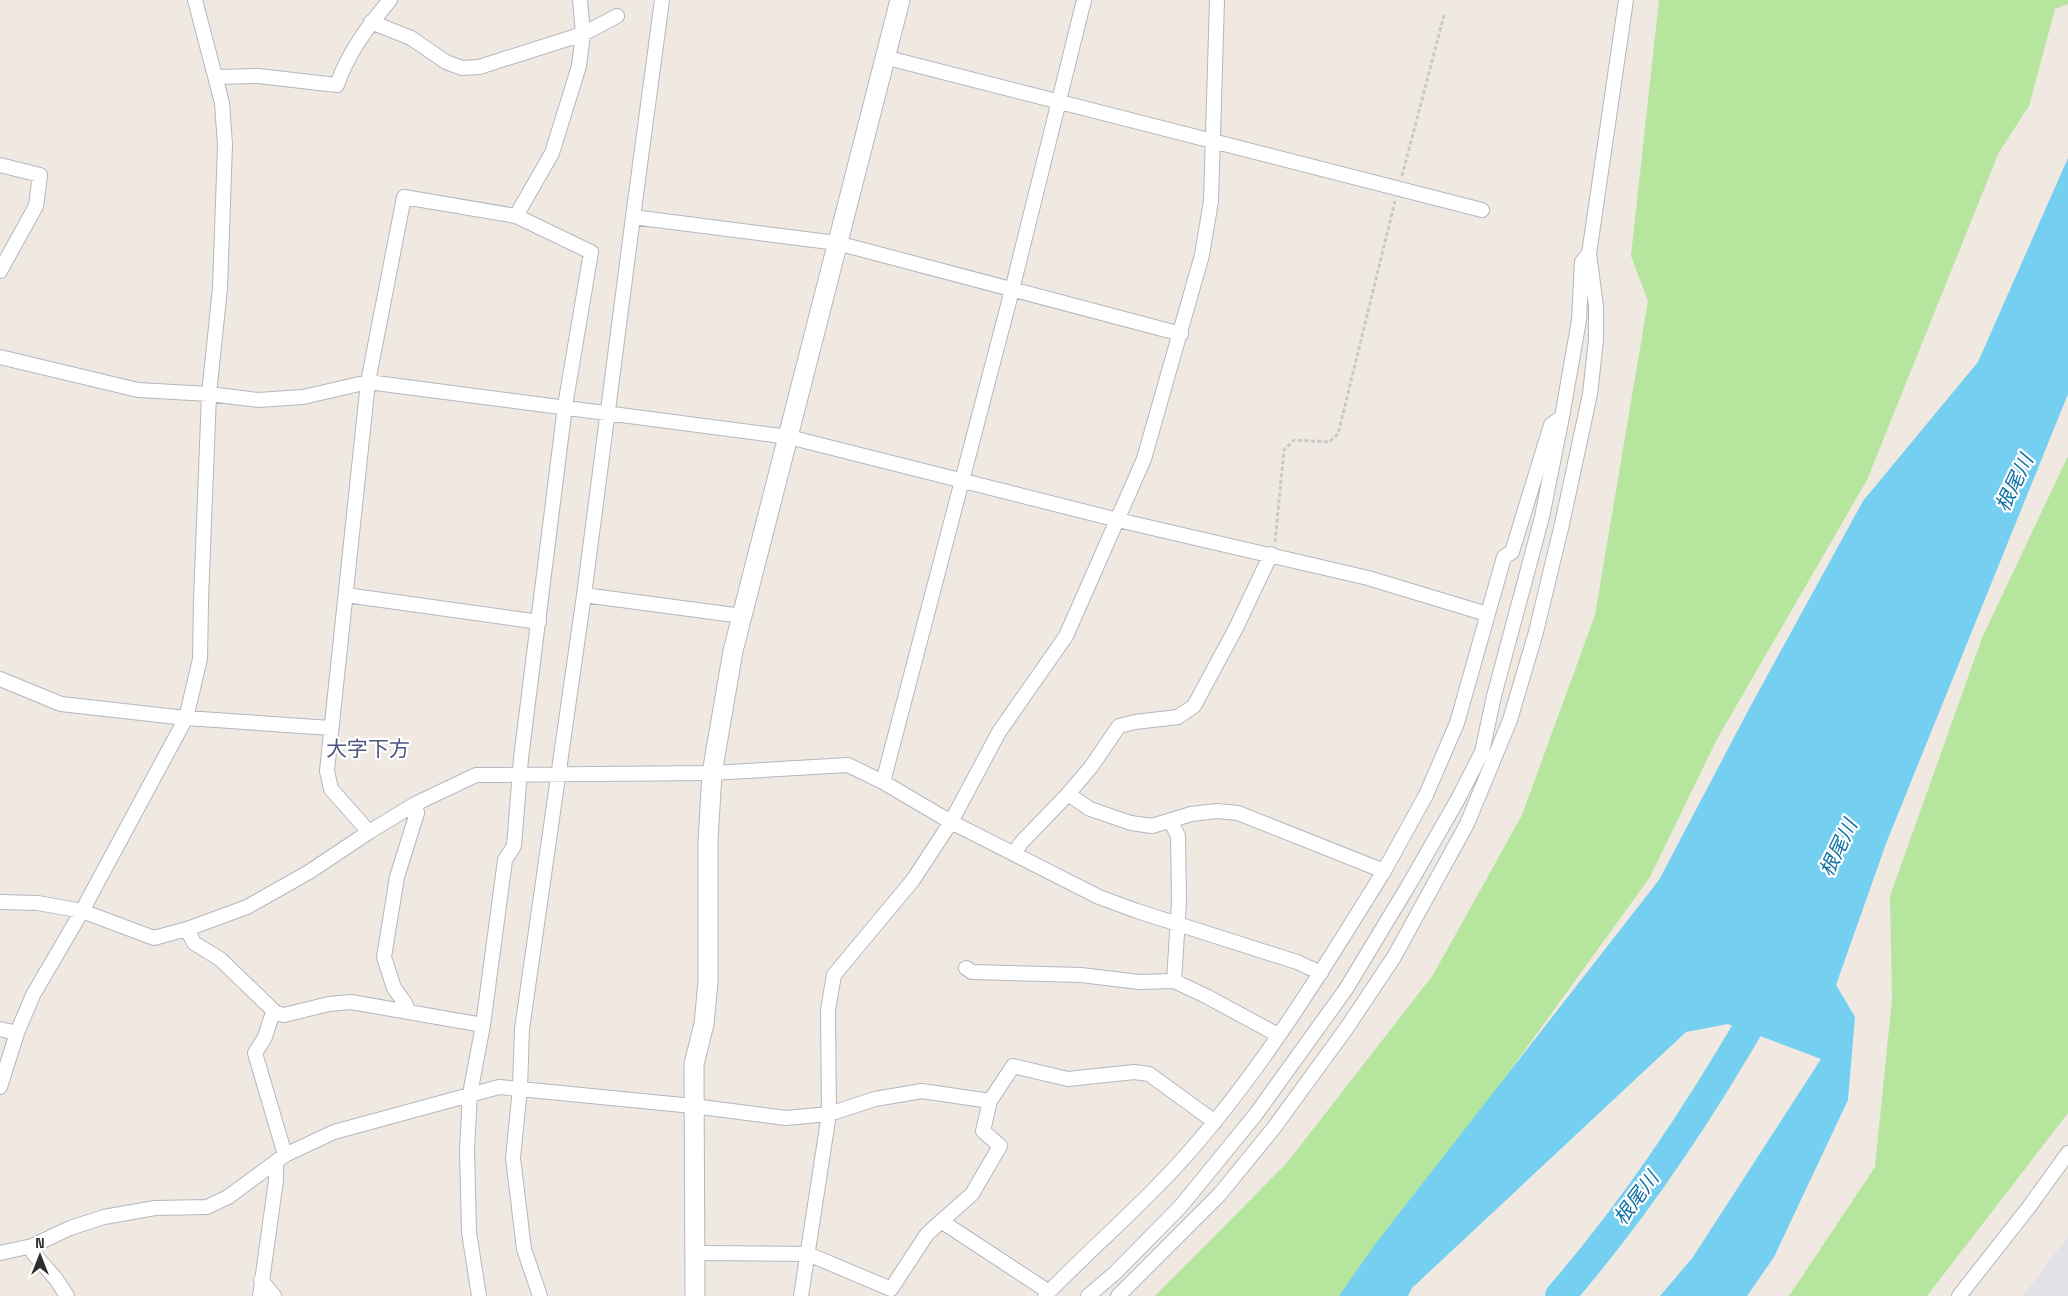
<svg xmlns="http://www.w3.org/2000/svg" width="2068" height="1296" font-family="'Space Grotesk','Noto Sans JP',sans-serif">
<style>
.industrial{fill:#e3e1e8}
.green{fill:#b6e59e}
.water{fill:#75cff0}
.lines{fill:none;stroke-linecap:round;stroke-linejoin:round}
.river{stroke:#75cff0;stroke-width:30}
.street-casing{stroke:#b4b7c1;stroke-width:16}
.secondary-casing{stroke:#b4b7c1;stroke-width:21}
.path{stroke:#c9c9c9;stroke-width:3;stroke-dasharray:4 2.5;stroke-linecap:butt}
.street{stroke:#fff;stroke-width:14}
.secondary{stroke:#fff;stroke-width:19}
.labels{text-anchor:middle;stroke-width:4.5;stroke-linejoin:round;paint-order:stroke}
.water-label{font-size:20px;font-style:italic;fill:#0d6fa3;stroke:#fff}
.quarter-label{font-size:21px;fill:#4d5680;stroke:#fff}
</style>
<rect width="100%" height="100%" fill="#efe9e1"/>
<path class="industrial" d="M2068,1236V1296H2023Z"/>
<path class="green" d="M1659,0H2068V4L2055,9L2029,106L1999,152L1867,480L1717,739L1650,877L1392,1234L1352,1296H1155L1286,1164L1433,975L1522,815L1595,615L1648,301L1631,256Z
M2068,456V1113L1927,1296H1789L1875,1167L1892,999L1890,896L1982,638Z"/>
<path class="water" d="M2068,158V394L1887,841L1836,985L1855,1017L1848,1100L1774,1257L1747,1296H1660L1693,1257L1821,1059L1728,1024L1686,1032L1412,1288L1408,1296H1339L1376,1243L1659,880L1750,707L1863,501L1978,362Z"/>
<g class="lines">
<path class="river" d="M1560,1296C1640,1204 1707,1101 1767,995"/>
<defs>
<path id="street" d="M580,0L583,34L617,16
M371,22L411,38L446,62L462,68L479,67L583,34L579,66L552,153L516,216
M884,57L1482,210
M216,77L258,76L337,85C348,53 368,26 390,0
M0,165L40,175L36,206L0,271
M633,217L662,0
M0,357L138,390L209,394L258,400L303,397L368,382L789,437L1118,520L1368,578L1487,614
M346,595L539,622
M742,616L584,595L633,217L837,243L1181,334
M0,679L61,704L186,718L331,728
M883,782L1012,290L1084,0
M1171,822L1178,836L1179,902L1174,981
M369,832L331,789L327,771L368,382L404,197L516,216L591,252L565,406L521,758L514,846L505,860L483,1025L470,1094L467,1149L469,1232L479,1296
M1015,854L1020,844L1068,794L1091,767L1119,726L1135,722L1178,717L1194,706L1236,628L1271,554
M1384,871L1426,795L1457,723L1504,557L1512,552L1551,425L1562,417
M0,902L38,903L82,911L154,938L187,929L247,907L309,872L369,832L415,804L476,775L712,773L848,765L883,782L951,822L1099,897L1137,911L1297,962L1321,973
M187,929L194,943L220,959L276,1013L284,1015L329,1004L351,1002L483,1025
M966,968L972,972L1081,975L1139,982L1174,981L1206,996L1278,1035
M408,1011L405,1003L394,988L384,957L397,877L417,813L415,804
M276,1013L271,1018L265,1037L255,1053L285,1155
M0,1029L17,1033
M0,1087L17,1033L33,995L82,911L186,718L200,659L201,600L209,394L220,288L225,145L222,103L195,0
M941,1221L1049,1292
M32,1246L33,1253L56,1279L67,1296
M0,1253L32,1246L70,1228L104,1217L155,1208L207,1207L228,1197L285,1155L334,1132L499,1087L693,1106L786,1118L829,1114L875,1099L922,1091L990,1101L1013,1066L1068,1079L1134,1072L1149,1074L1215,1122
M694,1253L808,1254L891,1289L927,1234L972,1194L1000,1146L983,1131L990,1101
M261,1280L274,1296
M260,1296L276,1180V1163
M540,1296L524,1249L513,1158L520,1088L522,1029L584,595
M801,1296L829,1114L828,1010L834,975L913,880L951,822L999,732L1066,636L1144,459L1202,255L1211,201L1217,0
M1045,1296C1090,1249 1139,1208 1182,1160C1260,1073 1323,970 1384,871L1238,813L1217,811L1191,814L1152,826L1131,823L1090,809L1068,794
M1088,1296L1115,1273L1181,1206L1256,1114L1346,989L1410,883L1458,799L1482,752L1494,696L1542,517L1562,417L1579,320L1582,262L1587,256
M1118,1296L1220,1194L1273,1129L1346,1029L1394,957L1467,824L1510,720L1536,632L1562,524L1590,394L1596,340V306L1589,254L1626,0
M1959,1296L2029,1207L2068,1153"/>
<path id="secondary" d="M695,1296L694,1064L704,1024L708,982V841L712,773L733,651L900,0"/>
</defs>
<use href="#street" class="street-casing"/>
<use href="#secondary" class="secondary-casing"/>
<path class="path" d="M1402,176L1444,15
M1275,542L1284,450L1294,440L1329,442L1338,434L1395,201"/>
<use href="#street" class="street"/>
<use href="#secondary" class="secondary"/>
</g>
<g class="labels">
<g class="water-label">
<text transform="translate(2014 483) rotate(-64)" y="7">根尾川</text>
<text transform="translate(1838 848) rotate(-64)" y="7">根尾川</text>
<text transform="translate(1636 1198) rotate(-53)" y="7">根尾川</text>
</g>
<g class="quarter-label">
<text x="368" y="756">大字下方</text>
</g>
</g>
<g transform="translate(40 1256)" stroke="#ffffff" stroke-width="4" paint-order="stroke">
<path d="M0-4L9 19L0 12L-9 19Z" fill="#2e2e2e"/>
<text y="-8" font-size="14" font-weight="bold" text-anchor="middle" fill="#2e2e2e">N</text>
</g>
</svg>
